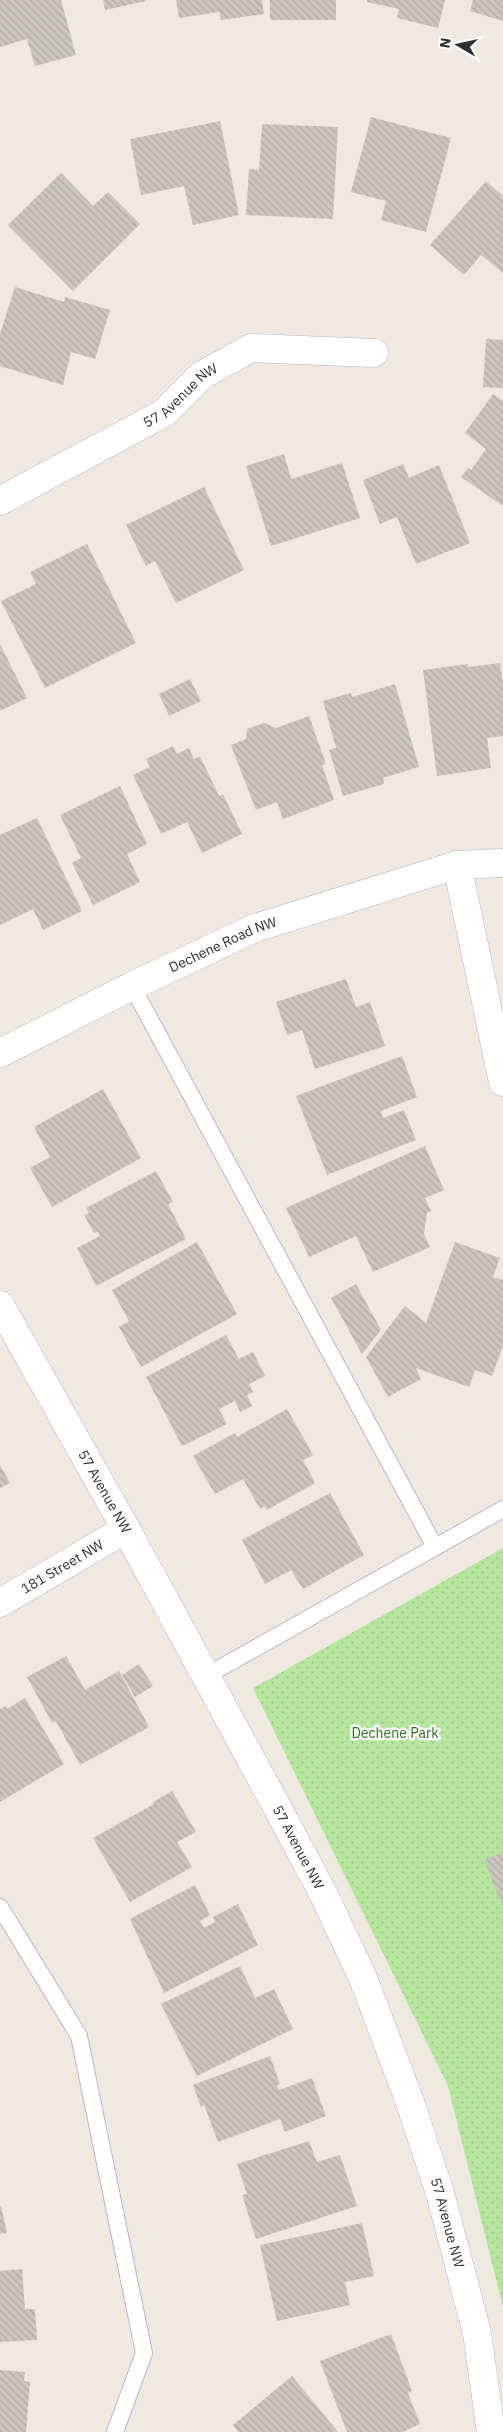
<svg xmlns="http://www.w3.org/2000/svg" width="503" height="2432" font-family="'IBM Plex Sans',sans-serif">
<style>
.park{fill:url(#park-dots)}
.building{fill:url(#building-back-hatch)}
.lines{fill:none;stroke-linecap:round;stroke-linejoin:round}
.lane-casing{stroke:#b4b7c1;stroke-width:18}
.street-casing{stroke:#b4b7c1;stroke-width:29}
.secondary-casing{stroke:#b4b7c1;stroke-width:29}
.lane{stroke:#fff;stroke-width:16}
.street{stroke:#fff;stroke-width:28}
.secondary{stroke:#fff;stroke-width:28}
.labels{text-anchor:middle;stroke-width:5;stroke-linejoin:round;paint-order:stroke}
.street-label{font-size:14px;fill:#2e2e2e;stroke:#fff}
.park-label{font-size:14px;fill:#2c6e1b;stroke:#fff}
</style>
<defs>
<pattern id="park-dots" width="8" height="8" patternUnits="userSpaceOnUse" patternTransform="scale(1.25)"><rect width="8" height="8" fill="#b6e59e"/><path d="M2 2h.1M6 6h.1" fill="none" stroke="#9dc588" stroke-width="1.8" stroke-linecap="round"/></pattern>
<pattern id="building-back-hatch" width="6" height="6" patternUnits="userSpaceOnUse" patternTransform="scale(1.25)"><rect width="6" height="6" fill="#cbc7bf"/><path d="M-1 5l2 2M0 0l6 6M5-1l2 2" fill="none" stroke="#afaba4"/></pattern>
</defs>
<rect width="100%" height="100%" fill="#efe9e1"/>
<path class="park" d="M503,1548V2307L448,2086L253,1688Z"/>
<path class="building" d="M0,0H61L76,55L35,66L27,39L0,47Z
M103,0H146V1L105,10Z
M176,0H262L264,14L221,20L219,12L179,18Z
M270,0H336V20H270Z
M367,0H445L438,28L397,18L399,9L367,2Z
M473,0H503V21L470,11Z
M371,117L451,138L426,232L381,220L386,201L351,192Z
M220,121L239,215L193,225L184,186L141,195L130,139Z
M262,124L338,127L333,219L246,215L249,169L259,170Z
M61,173L93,206L108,192L140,224L73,291L8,225Z
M486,181L503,196V273L481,255L464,275L430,245Z
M15,287L64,302L65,297L110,310L95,359L71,352L63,385L0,366V334Z
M486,339L503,340V388L483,387Z
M493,394L503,401V506L461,477L468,468L471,470L486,449L465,433Z
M284,454L291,479L342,463L360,518L271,546L246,466Z
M403,464L409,478L439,465L470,543L416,564L397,517L380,524L363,480Z
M204,487L244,570L176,603L155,561L146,566L126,525Z
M87,544L136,643L45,688L1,601L36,584L30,572Z
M0,644L27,698L0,711Z
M500,663L503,685V736L487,738L491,768L437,776L423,670L468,664V667Z
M190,679L201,701L169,716L159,694Z
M395,684L419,767L383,778L384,784L343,796L329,750L336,748L323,701L351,693L352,697Z
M309,716L326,764L322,765L334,800L283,819L277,802L256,810L231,745L246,739L247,729L264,723L276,728Z
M173,746L177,754L189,748L194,759L200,756L219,796L223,794L242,834L202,853L187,822L161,834L133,775L150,767L146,759Z
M120,786L147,844L127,854L140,882L93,905L72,863L81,858L60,815Z
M37,818L82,911L43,930L33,909L0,925V835Z
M346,979L356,1007L370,1002L385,1046L315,1069L302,1030L287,1035L276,1002Z
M402,1056L417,1097L381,1111L383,1118L404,1110L416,1140L327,1175L296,1096Z
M103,1089L141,1158L52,1207L30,1168L50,1157L34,1127Z
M425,1146L444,1190L425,1198L431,1211L427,1213L424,1234L430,1247L373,1272L356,1236L309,1257L286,1208Z
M156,1171L173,1202L168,1204L186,1239L96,1286L77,1248L100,1236L98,1232L94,1233L84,1215L89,1213L86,1208Z
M197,1242L237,1314L141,1367L119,1327L129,1321L112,1290Z
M455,1242L500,1258L493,1277L503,1280V1346L492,1376L475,1370L469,1387L416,1368L421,1379L388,1397L366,1357L405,1306L426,1323Z
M356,1284L381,1330L362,1354L331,1298Z
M226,1335L239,1359L253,1352L265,1376L249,1384L253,1392L247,1395L252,1406L240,1412L235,1401L219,1409L227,1424L182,1446L146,1377Z
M287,1409L313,1455L303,1460L315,1483L267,1510L265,1506L260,1509L243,1479L215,1494L193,1456L235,1433L237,1437Z
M0,1465L10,1483L0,1488Z
M330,1493L364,1555L303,1589L291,1570L265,1584L242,1540Z
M66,1656L85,1690L119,1671L149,1727L80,1765L56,1721L52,1723L27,1677Z
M139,1664L153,1686L135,1697L122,1675Z
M25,1698L64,1764L0,1802V1709L5,1706L7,1709Z
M172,1791L196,1832L177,1842L192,1867L130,1902L93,1838L154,1804L153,1802Z
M503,1852V1907L484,1860Z
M195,1885L210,1915L200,1921L204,1928L215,1922L213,1917L238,1904L258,1945L164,1993L130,1919Z
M240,1966L255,1998L274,1989L293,2029L197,2076L161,2004Z
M270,2056L280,2084L277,2085L279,2090L312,2078L326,2116L285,2132L280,2119L218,2142L204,2105L201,2107L193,2085Z
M309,2141L317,2162L340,2155L357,2206L256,2239L242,2195L247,2194L237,2164Z
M1,2206L7,2233L0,2234V2207Z
M362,2223L374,2276L345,2282L350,2305L277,2321L260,2245Z
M22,2269L25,2309H35L37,2340L0,2342V2271Z
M391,2334L412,2391L408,2393L420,2424L403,2432H347L320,2361Z
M0,2370L25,2372L24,2381L30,2382L26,2432H0Z
M292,2376L338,2432H238L233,2425Z"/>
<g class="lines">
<defs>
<path id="lane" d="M132,986L435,1547
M206,1676L503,1509
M0,1907L79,2036L144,2353L115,2432"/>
<g id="street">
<path id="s1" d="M0,501L164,413L202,375L251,348L374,353"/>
<path d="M457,865L503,1082"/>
<path id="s2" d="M0,1603L126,1529"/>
</g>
<g id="secondary">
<path id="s3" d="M0,1053L132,986L255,928L457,865L503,863"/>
<path id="s4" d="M0,1305L126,1529L277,1807L323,1893L363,1978L410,2102L440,2193L477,2333L491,2432"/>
</g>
</defs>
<use href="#lane" class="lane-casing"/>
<use href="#street" class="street-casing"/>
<use href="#secondary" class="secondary-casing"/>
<use href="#lane" class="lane"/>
<use href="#street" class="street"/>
<use href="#secondary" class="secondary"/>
</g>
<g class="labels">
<g class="street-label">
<text dy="5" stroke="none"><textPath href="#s1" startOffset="210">57 Avenue NW</textPath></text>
<text dy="5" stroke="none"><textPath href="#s3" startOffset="248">Dechene Road NW</textPath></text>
<text dy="5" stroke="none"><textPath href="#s4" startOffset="214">57 Avenue NW</textPath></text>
<text dy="5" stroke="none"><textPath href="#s2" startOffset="72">181 Street NW</textPath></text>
<text dy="5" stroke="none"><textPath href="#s4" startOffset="619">57 Avenue NW</textPath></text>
<text dy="5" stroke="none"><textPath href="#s4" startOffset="1024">57 Avenue NW</textPath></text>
</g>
<g class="park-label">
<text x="395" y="1738">Dechene Park</text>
</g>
</g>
<g transform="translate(458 45) rotate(279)" stroke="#ffffff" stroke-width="4" paint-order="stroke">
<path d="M0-4L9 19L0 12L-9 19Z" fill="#2e2e2e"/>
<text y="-8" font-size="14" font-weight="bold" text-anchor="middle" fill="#2e2e2e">N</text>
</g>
</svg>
